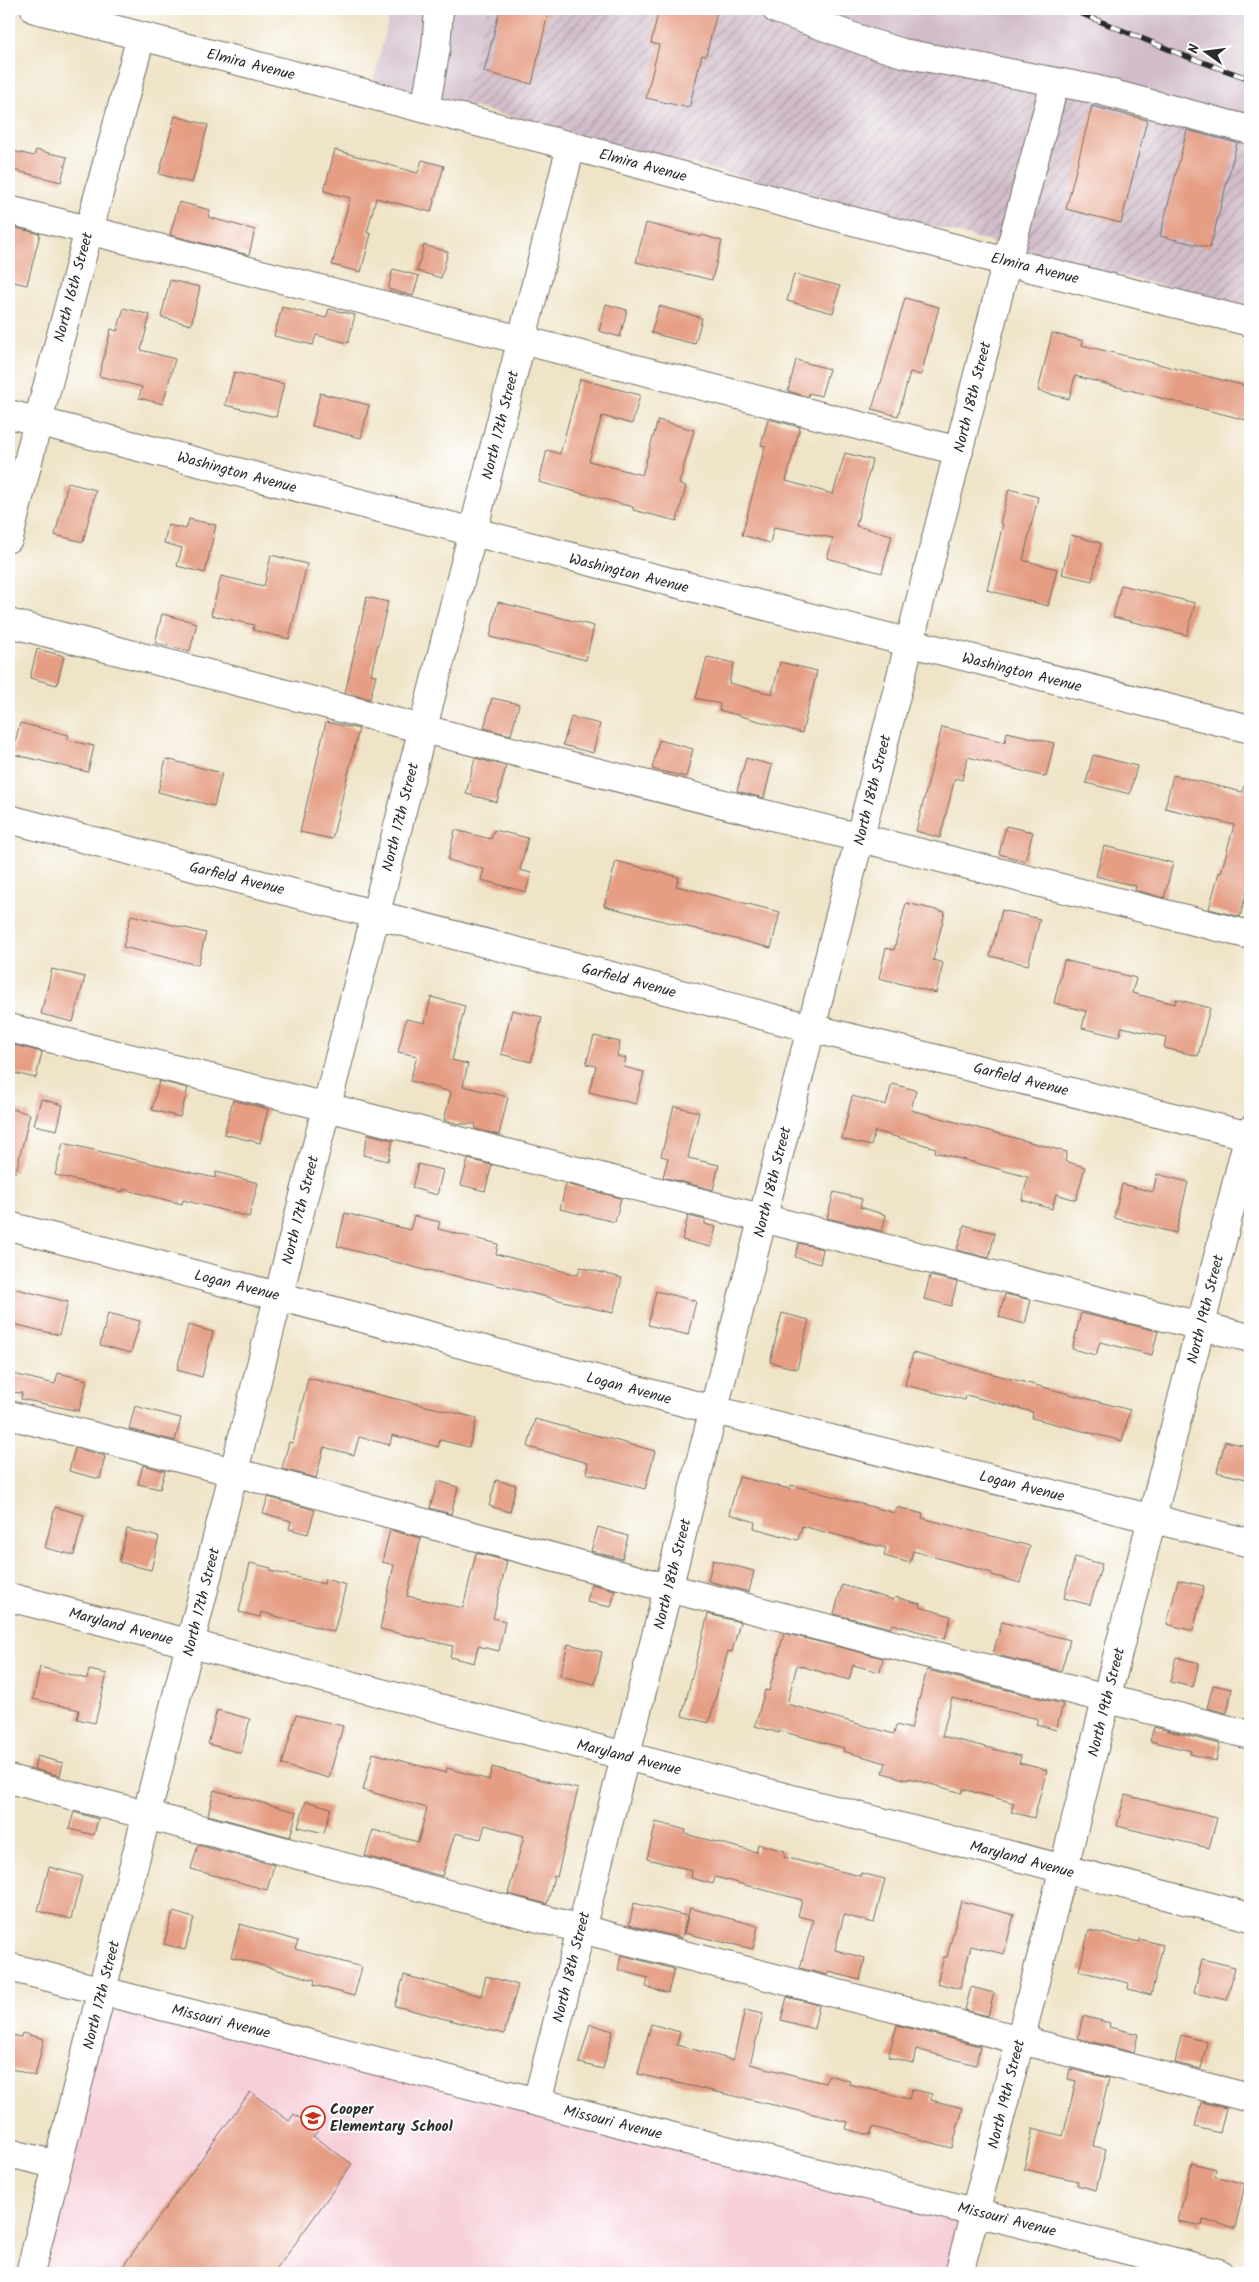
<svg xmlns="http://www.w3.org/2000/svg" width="1259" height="2282" viewBox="0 0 1259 2282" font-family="Kalam,sans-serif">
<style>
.built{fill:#f6cfd8}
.industrial{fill:url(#industrial-furrows)}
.railway{fill:#d1bdca}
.building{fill:#e59e84}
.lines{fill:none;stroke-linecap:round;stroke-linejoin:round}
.minor-casing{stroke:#706c62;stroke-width:30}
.minor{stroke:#fff;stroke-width:28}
.rail-casing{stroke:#2b2b2b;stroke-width:5.5}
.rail{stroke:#fff;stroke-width:4;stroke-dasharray:11;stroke-linecap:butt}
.labels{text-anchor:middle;stroke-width:4;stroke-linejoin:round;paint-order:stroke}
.street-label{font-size:15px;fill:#2b2b2b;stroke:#fff}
.poi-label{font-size:15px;font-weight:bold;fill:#2b2b2b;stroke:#fff;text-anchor:start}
</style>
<defs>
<pattern id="industrial-furrows" width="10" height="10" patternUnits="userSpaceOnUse" patternTransform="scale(1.25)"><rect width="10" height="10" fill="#d1bdca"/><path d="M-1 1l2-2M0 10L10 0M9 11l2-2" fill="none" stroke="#aa9aa4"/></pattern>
</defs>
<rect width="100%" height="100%" fill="#fff"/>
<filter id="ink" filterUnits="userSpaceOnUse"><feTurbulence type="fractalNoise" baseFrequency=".02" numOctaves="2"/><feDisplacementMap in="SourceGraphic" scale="10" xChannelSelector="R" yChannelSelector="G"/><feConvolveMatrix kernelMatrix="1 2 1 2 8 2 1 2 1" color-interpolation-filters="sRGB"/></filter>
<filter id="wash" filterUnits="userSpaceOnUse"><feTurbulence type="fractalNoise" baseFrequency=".0096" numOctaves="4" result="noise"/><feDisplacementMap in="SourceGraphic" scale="20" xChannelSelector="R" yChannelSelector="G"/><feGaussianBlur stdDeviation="1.12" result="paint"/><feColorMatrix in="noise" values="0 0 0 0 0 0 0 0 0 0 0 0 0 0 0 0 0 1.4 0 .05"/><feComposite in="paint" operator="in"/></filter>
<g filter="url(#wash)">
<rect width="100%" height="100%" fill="#efe4c8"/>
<!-- built -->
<path class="built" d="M 102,1991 L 976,2211 L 959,2273 L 30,2273 Z"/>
<!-- industrial -->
<path class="industrial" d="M 486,9 L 757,9 L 1250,135 L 1250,307 L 1114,274 L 462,104 Z"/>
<!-- railway -->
<path class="railway" d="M 391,9 L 486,9 L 462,104 L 373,82 Z
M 757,9 L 1250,9 L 1250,135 L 1033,79 Z"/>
<g id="blocks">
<!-- building -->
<path class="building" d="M 500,9 L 549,9 L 532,84 L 484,72 Z
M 659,9 L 703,9 L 717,12 L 706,56 L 702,55 L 689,108 L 646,98 L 659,45 L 651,43 Z
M 1092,106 L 1147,120 L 1121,223 L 1066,209 Z
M 175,116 L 208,125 L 192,183 L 159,174 Z
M 1187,130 L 1237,143 L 1210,248 L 1160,236 Z
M 9,150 L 34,156 L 36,150 L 67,157 L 61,182 L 9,169 Z
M 335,150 L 418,173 L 422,160 L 444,166 L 431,212 L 376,198 L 367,233 L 371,234 L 361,272 L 332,265 L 350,198 L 324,191 Z
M 179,202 L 210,210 L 208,217 L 255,230 L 249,255 L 170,235 Z
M 646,223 L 701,237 L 702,235 L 722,241 L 712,280 L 636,262 Z
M 9,226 L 40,234 L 27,285 L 9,281 Z
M 424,245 L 448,252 L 441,278 L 417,271 Z
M 393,269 L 419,276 L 413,296 L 388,289 Z
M 794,274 L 840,286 L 833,313 L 787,301 Z
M 170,280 L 200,287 L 191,325 L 161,317 Z
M 905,298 L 939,307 L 921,375 L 910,372 L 898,416 L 872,409 L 880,383 L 881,383 Z
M 606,304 L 627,310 L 620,337 L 599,331 Z
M 659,306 L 702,318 L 695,344 L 651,333 Z
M 282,307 L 326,318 L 329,309 L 355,315 L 348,343 L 316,335 L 313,345 L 274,336 Z
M 124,308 L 150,315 L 141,350 L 175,359 L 163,404 L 139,398 L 142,387 L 99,376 L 111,329 L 117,331 Z
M 1052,333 L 1083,341 L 1082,345 L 1250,387 L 1250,421 L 1075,376 L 1069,399 L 1038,391 Z
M 796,360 L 829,369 L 821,396 L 809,393 L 808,397 L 788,391 Z
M 234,372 L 284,384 L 276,417 L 225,405 Z
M 580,379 L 640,395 L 632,424 L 602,416 L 589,461 L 642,475 L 658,420 L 694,430 L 679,484 L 686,486 L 677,521 L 633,510 L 633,507 L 539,482 L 547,450 L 560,454 Z
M 320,393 L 369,405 L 361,438 L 312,426 Z
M 768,419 L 800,427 L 786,481 L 833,494 L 845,453 L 872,460 L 856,526 L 892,535 L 882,573 L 827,558 L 833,538 L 774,527 L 770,543 L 742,535 L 765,446 L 761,445 Z
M 68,483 L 96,490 L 83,542 L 55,535 Z
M 1009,489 L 1038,497 L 1023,560 L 1057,569 L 1048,606 L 987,590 L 1003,524 L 1000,523 Z
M 189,519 L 216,525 L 205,573 L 177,566 L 182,548 L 164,543 L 168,525 L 186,529 Z
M 1071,535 L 1101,543 L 1092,581 L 1062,574 Z
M 271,555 L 307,564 L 289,639 L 253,630 L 254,625 L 211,615 L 221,576 L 264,586 Z
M 1121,585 L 1195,603 L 1187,635 L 1113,617 Z
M 367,597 L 388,602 L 371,674 L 376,675 L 370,699 L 345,693 Z
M 498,602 L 594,626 L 586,660 L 490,637 Z
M 162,614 L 197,623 L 190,651 L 155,643 Z
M 37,649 L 64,656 L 57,685 L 30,678 Z
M 707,657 L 734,663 L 729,683 L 772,694 L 780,662 L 817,671 L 802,733 L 719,710 L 720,704 L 696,698 Z
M 492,698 L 519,704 L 511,735 L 484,728 Z
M 571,717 L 600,724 L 593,753 L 563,745 Z
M 326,722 L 359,729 L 332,839 L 300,832 Z
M 20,723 L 69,735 L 67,740 L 94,746 L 88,772 L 12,754 Z
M 942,727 L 1005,742 L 1007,732 L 1054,743 L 1046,777 L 968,757 L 962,780 L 955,778 L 940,838 L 916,831 Z
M 659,740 L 693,749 L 686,777 L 652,769 Z
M 1093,755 L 1137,766 L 1130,794 L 1086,783 Z
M 475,758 L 506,766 L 497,802 L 466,794 Z
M 746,758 L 772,765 L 764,798 L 737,791 Z
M 166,759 L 222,773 L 214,806 L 158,792 Z
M 1173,775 L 1242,792 L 1244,786 L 1250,787 L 1250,879 L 1240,917 L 1209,909 L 1219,872 L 1221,873 L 1234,825 L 1165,808 Z
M 1006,826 L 1033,832 L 1025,861 L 999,854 Z
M 455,830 L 491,839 L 494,830 L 528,838 L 520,870 L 531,873 L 526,892 L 481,880 L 484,869 L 448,860 Z
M 1104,846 L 1173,863 L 1164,898 L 1135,890 L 1136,886 L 1096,876 Z
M 616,861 L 679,877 L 676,886 L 780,912 L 771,948 L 604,906 Z
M 906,903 L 945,912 L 933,960 L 943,963 L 936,993 L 879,978 L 886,948 L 894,950 Z
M 1002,910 L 1040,919 L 1028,965 L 990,956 Z
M 131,915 L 206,933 L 198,965 L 123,947 Z
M 1064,960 L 1136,978 L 1132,993 L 1175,1004 L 1176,999 L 1210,1008 L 1198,1056 L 1164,1048 L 1166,1037 L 1122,1027 L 1119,1037 L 1082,1028 L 1086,1011 L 1054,1003 Z
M 52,969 L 85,977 L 73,1022 L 41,1014 Z
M 431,997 L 465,1006 L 452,1060 L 468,1064 L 463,1086 L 508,1097 L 499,1135 L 475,1129 L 476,1124 L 460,1124 L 444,1120 L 451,1092 L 410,1081 L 417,1056 L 398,1052 L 406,1019 L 425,1023 Z
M 512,1010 L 542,1017 L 531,1062 L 501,1054 Z
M 594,1036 L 620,1042 L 617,1056 L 626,1058 L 624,1067 L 644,1072 L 636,1104 L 589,1092 L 596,1066 L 586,1064 Z
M 14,1045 L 42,1052 L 36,1078 L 9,1072 Z
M 159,1081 L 188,1088 L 180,1117 L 152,1110 Z
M 892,1084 L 916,1090 L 911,1110 L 1067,1152 L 1065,1161 L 1085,1167 L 1076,1200 L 1056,1194 L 1052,1209 L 1022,1200 L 1028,1177 L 935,1152 L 936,1148 L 875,1131 L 871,1146 L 842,1139 L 852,1096 L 886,1105 Z
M 41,1099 L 63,1105 L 57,1130 L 34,1125 Z
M 233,1100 L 268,1109 L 260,1143 L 224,1134 Z
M 674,1106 L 699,1112 L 688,1158 L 719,1165 L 713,1190 L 663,1177 L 668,1158 L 661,1156 Z
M 9,1108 L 30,1114 L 16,1172 L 9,1171 Z
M 368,1134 L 393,1140 L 388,1161 L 363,1155 Z
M 63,1143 L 215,1178 L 216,1172 L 258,1183 L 249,1217 L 183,1200 L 182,1204 L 123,1189 L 123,1192 L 55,1175 Z
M 468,1159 L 492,1165 L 485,1191 L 461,1185 Z
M 418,1164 L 443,1170 L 437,1195 L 412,1188 Z
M 1157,1174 L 1188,1182 L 1176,1233 L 1114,1218 L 1122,1184 L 1153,1192 Z
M 566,1184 L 621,1198 L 615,1222 L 560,1209 Z
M 834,1192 L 862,1199 L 860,1207 L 886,1215 L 882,1231 L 827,1218 Z
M 345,1213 L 410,1230 L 414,1216 L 440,1222 L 438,1229 L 498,1244 L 496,1254 L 578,1275 L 580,1267 L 622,1278 L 613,1313 L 489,1283 L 428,1270 L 428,1271 L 337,1246 Z
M 688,1216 L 705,1220 L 705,1224 L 716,1227 L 711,1247 L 682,1240 Z
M 964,1225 L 995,1233 L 989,1258 L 957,1250 Z
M 799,1243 L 823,1249 L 820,1264 L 795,1257 Z
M 930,1276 L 957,1282 L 951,1306 L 924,1299 Z
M 9,1287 L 68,1302 L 59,1335 L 9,1323 Z
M 656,1291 L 696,1301 L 688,1335 L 648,1325 Z
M 1005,1294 L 1031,1300 L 1025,1324 L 999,1317 Z
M 108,1313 L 140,1321 L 131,1353 L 100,1345 Z
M 782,1313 L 809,1320 L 797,1369 L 770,1362 Z
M 1081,1313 L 1158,1331 L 1152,1355 L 1100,1342 L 1096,1355 L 1072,1349 Z
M 188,1325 L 213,1332 L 202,1377 L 177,1370 Z
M 913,1353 L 1130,1410 L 1122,1441 L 1032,1418 L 1033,1412 L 966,1395 L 965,1400 L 905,1385 Z
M 9,1373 L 55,1384 L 58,1373 L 87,1380 L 79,1411 L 21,1399 L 22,1393 L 9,1392 Z
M 308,1378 L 477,1418 L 469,1447 L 440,1440 L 438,1447 L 392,1435 L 390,1445 L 359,1437 L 354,1455 L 324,1447 L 316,1478 L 282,1469 L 289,1442 L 293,1443 Z
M 135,1406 L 181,1418 L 175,1441 L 129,1429 Z
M 535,1419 L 655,1451 L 645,1489 L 586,1473 L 588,1463 L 528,1447 Z
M 1225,1441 L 1250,1447 L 1250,1480 L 1217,1472 Z
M 75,1448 L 105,1456 L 100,1479 L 69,1471 Z
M 143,1465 L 165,1471 L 160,1489 L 138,1484 Z
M 739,1477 L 790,1489 L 791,1485 L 895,1513 L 897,1507 L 923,1514 L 922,1518 L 1030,1546 L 1020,1583 L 992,1575 L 992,1573 L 913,1551 L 910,1563 L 884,1556 L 886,1548 L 802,1526 L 798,1540 L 754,1528 L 755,1522 L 729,1514 Z
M 496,1480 L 516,1485 L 510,1512 L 489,1506 Z
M 438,1481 L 458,1487 L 451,1514 L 430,1508 Z
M 268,1497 L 315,1510 L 308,1534 L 289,1529 L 291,1521 L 263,1513 Z
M 55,1507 L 84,1515 L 74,1555 L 45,1548 Z
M 598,1527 L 628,1536 L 622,1559 L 591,1551 Z
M 127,1529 L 159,1537 L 151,1570 L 119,1562 Z
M 390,1530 L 421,1538 L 407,1596 L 463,1608 L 476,1553 L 507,1561 L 493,1618 L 505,1621 L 499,1651 L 478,1646 L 474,1663 L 450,1657 L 453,1646 L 380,1629 L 394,1565 L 382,1562 Z
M 1075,1557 L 1102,1564 L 1090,1605 L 1064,1598 Z
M 713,1560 L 754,1571 L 749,1592 L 708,1581 Z
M 250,1563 L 271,1568 L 271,1571 L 324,1584 L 325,1579 L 346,1585 L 334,1632 L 261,1612 L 260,1617 L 239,1612 Z
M 1178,1580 L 1204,1586 L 1193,1631 L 1167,1624 Z
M 591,1584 L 615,1590 L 611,1607 L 587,1602 Z
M 842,1585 L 894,1600 L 895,1597 L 921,1604 L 920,1607 L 951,1616 L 945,1639 L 893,1624 L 891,1628 L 834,1614 Z
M 708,1614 L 740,1622 L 732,1652 L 728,1651 L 709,1723 L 682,1716 Z
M 1002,1622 L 1070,1640 L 1061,1671 L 993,1654 Z
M 784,1633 L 883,1658 L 880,1672 L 853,1665 L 849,1680 L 797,1665 L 787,1704 L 894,1734 L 896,1725 L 911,1729 L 927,1670 L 1063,1704 L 1056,1730 L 1036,1724 L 1038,1719 L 952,1698 L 942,1736 L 1021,1756 L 1019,1763 L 1047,1770 L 1034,1818 L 1011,1812 L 1014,1803 L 963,1789 L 962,1793 L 909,1778 L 908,1780 L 883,1773 L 886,1763 L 843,1751 L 844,1748 L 780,1731 L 779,1733 L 755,1726 L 765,1690 L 769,1691 Z
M 568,1644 L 602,1652 L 595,1684 L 560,1676 Z
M 1176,1657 L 1199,1663 L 1193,1687 L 1170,1682 Z
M 40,1667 L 87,1679 L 89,1670 L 107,1674 L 95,1723 L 77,1719 L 79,1710 L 33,1699 Z
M 1213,1685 L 1232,1689 L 1227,1713 L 1207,1708 Z
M 217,1710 L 250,1719 L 241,1753 L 208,1744 Z
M 296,1715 L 343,1726 L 329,1778 L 282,1765 Z
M 1154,1727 L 1220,1744 L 1216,1761 L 1190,1754 L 1191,1751 L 1150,1741 Z
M 373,1753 L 446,1773 L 447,1768 L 489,1780 L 492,1767 L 578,1789 L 557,1877 L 554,1876 L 547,1904 L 508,1894 L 524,1836 L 485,1825 L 481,1839 L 455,1833 L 442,1876 L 365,1856 L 373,1830 L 418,1842 L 427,1808 L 363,1790 Z
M 37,1756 L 63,1763 L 60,1776 L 34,1769 Z
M 214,1790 L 297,1812 L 290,1837 L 208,1815 Z
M 1125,1795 L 1217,1818 L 1209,1848 L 1117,1826 Z
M 306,1801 L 331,1808 L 324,1833 L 298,1827 Z
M 74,1812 L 98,1819 L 94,1835 L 69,1829 Z
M 656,1822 L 686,1830 L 685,1834 L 756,1852 L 758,1844 L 785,1851 L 784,1857 L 860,1876 L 861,1873 L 885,1879 L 874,1923 L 844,1915 L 835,1950 L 865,1958 L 860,1980 L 829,1972 L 827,1975 L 800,1968 L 813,1920 L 798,1916 L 802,1900 L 715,1877 L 713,1884 L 691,1878 L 692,1870 L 647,1859 Z
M 198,1845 L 274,1865 L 267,1890 L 191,1869 Z
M 49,1867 L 82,1876 L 71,1919 L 38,1911 Z
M 961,1901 L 1014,1915 L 1004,1954 L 971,1946 L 960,1989 L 937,1983 L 944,1957 L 947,1957 Z
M 634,1903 L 687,1916 L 682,1938 L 629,1925 Z
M 690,1908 L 758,1926 L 753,1949 L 684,1933 Z
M 173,1912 L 194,1918 L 185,1950 L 164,1944 Z
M 240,1924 L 298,1941 L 295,1949 L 362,1967 L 354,1996 L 314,1985 L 315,1980 L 231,1957 Z
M 1089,1930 L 1139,1942 L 1139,1939 L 1163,1945 L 1151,1995 L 1128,1989 L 1129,1983 L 1079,1971 Z
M 621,1955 L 674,1969 L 668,1993 L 646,1987 L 648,1978 L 618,1970 Z
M 1202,1959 L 1235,1967 L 1227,2000 L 1194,1993 Z
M 404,1975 L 481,1996 L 486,1976 L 518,1985 L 504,2034 L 395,2006 Z
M 971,1987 L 994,1993 L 988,2016 L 965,2010 Z
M 787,1997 L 819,2005 L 814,2029 L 781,2020 Z
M 745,2010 L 763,2014 L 750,2064 L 825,2083 L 828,2075 L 850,2081 L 849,2084 L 909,2099 L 912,2089 L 932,2094 L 931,2100 L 963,2108 L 952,2148 L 873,2127 L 870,2135 L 846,2129 L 848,2122 L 638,2074 L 651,2024 L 680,2032 L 677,2045 L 733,2060 Z
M 1083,2016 L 1110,2023 L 1109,2027 L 1138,2034 L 1134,2053 L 1078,2038 Z
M 590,2024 L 613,2031 L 603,2069 L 579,2063 Z
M 897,2025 L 980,2046 L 976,2065 L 916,2049 L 913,2063 L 888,2057 Z
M 22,2033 L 44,2039 L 35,2076 L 9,2068 L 9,2034 L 21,2037 Z
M 1181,2035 L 1207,2042 L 1201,2069 L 1175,2063 Z
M 1070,2069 L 1109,2078 L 1093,2146 L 1106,2149 L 1096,2190 L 1077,2185 L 1078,2181 L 1024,2169 L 1033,2128 L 1063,2136 L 1076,2081 L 1068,2079 Z
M 250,2092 L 289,2121 L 294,2114 L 318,2131 L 313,2136 L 352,2164 L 274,2273 L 118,2273 Z
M 1201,2102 L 1226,2108 L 1220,2133 L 1195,2127 Z
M 1192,2163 L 1216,2169 L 1214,2176 L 1245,2184 L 1235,2228 L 1203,2220 L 1202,2226 L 1178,2221 Z"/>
</g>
</g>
<g filter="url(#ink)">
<use href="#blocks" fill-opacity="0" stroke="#706c62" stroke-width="1"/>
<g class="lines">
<!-- minor casing -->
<g class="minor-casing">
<path id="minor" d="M 35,9 L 571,146 L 1007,262 L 1250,322
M 776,9 L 867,42 L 903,53 L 1094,89 L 1250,130
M 425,109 L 436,48 L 439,9
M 9,210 L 959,451
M 9,414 L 1250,729
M 9,538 L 38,421 L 141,36
M 9,623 L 423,729 L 1250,935
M 9,819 L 811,1028 L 1250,1136
M 9,1028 L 327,1107 L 737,1212 L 1250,1338
M 9,1226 L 714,1410 L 1250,1543
M 9,1415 L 234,1472 L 668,1588 L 1250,1735
M 9,1597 L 1250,1917
M 9,1779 L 581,1929 L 1250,2098
M 9,1967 L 670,2136 L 1219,2273
M 537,2102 L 1000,288 L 1055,82
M 9,2153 L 58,2165
M 30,2273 L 571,146
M 959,2273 L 1020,2041 L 1250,1130"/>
</g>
<!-- minor -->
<use href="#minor" class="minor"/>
<!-- rail casing -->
<g class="rail-casing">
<path id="rail" d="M 1070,9 L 1185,56 L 1250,79"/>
</g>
<!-- rail -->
<use href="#rail" class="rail"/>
</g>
</g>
<!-- icons -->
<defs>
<g id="school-ring" transform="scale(1.25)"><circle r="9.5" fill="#fff" stroke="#c8321e" stroke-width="1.5"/><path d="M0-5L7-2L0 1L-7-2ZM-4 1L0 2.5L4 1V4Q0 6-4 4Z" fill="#c8321e"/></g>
</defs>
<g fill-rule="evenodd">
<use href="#school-ring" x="313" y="2118"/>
</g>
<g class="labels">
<!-- street labels -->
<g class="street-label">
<text transform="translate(251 64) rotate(14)" y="5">Elmira Avenue</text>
<text transform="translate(643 165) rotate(15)" y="5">Elmira Avenue</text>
<text transform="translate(1035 268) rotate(14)" y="5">Elmira Avenue</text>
<text transform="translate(73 287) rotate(-75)" y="5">North 16th Street</text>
<text transform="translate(972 397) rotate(-76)" y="5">North 18th Street</text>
<text transform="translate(500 425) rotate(-76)" y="5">North 17th Street</text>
<text transform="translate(237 472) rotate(15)" y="5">Washington Avenue</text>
<text transform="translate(629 573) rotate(14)" y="5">Washington Avenue</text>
<text transform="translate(1022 672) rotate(14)" y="5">Washington Avenue</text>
<text transform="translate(872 790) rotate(-76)" y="5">North 18th Street</text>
<text transform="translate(400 817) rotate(-76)" y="5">North 17th Street</text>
<text transform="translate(237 878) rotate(14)" y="5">Garfield Avenue</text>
<text transform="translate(629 980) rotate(15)" y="5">Garfield Avenue</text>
<text transform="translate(1021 1079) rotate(14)" y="5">Garfield Avenue</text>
<text transform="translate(772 1182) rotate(-76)" y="5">North 18th Street</text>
<text transform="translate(300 1210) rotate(-76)" y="5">North 17th Street</text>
<text transform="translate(237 1285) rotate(14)" y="5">Logan Avenue</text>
<text transform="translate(1205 1309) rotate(-76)" y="5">North 19th Street</text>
<text transform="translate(629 1388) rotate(15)" y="5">Logan Avenue</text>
<text transform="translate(1022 1486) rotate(14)" y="5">Logan Avenue</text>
<text transform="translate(672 1574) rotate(-76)" y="5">North 18th Street</text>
<text transform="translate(201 1602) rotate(-76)" y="5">North 17th Street</text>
<text transform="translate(121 1626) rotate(15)" y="5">Maryland Avenue</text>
<text transform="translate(1106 1702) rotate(-76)" y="5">North 19th Street</text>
<text transform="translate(629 1757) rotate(14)" y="5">Maryland Avenue</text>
<text transform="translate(1022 1859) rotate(15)" y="5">Maryland Avenue</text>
<text transform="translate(571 1967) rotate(-76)" y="5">North 18th Street</text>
<text transform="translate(101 1995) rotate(-76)" y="5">North 17th Street</text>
<text transform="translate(221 2021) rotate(14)" y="5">Missouri Avenue</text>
<text transform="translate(1006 2094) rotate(-76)" y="5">North 19th Street</text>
<text transform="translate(613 2122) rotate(14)" y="5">Missouri Avenue</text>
<text transform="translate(1007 2219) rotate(14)" y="5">Missouri Avenue</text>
</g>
<!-- poi labels -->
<g class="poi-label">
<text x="330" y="2114">Cooper<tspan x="330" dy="17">Elementary School</tspan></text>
</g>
</g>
<!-- margin -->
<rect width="1259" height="2282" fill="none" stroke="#fff" stroke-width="30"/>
<!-- north arrow -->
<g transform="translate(1206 52) rotate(284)" stroke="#ffffff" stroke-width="4" paint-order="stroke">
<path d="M0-4L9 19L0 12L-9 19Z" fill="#2b2b2b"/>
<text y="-8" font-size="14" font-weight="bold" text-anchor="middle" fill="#2b2b2b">N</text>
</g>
</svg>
